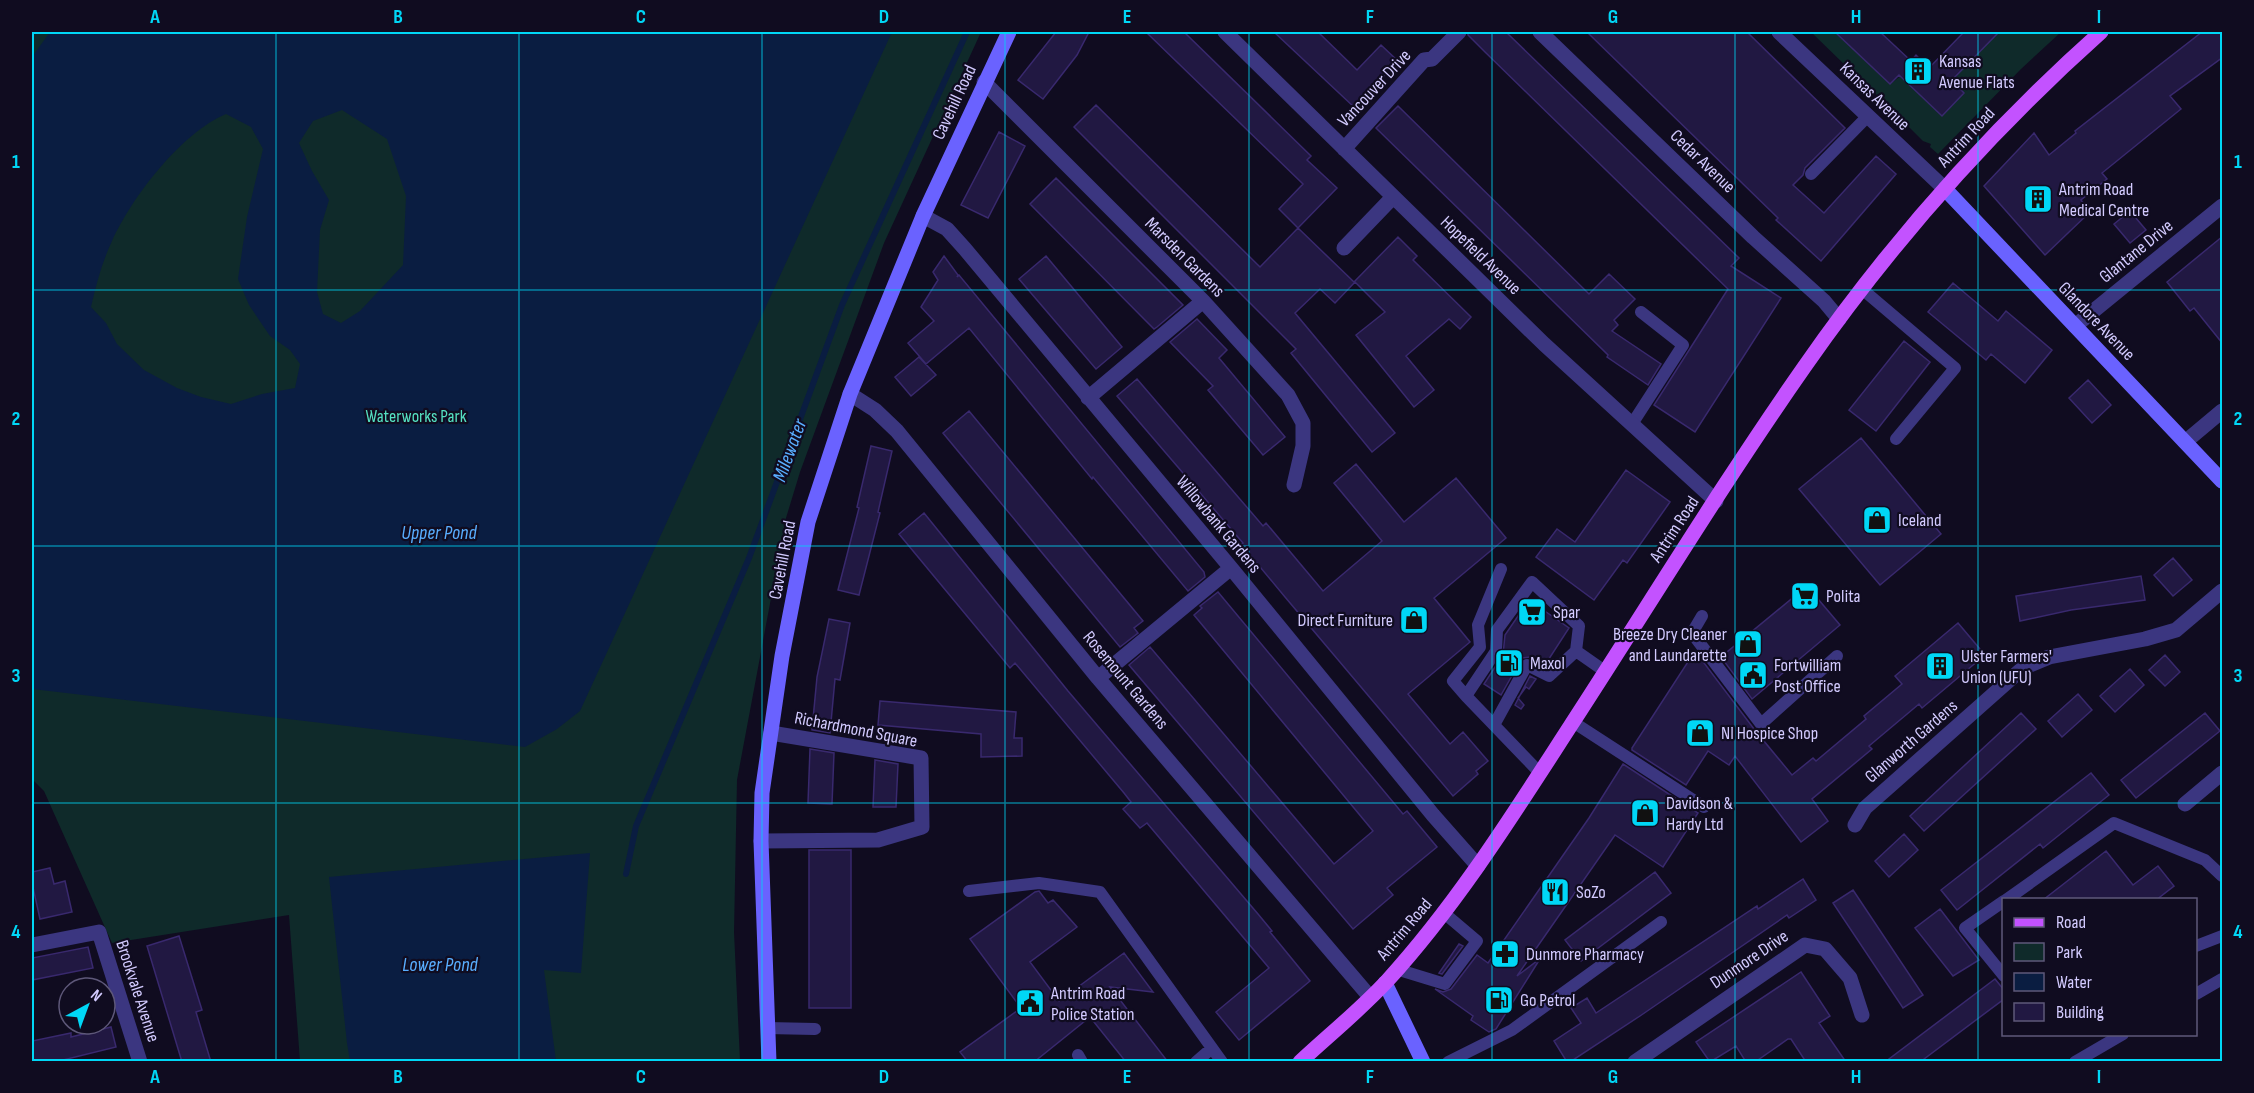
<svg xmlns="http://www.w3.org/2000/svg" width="2254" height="1093" viewBox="0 0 2254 1093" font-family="'Sofia Sans Condensed',sans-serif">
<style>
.green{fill:#0f2a2a}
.water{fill:#0a1d41;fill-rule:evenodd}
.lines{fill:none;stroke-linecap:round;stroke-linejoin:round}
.stream{stroke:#0a1d41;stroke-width:6}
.building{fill:#211842;stroke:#39296e;stroke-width:1.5}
.lane{stroke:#3b3680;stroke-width:12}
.street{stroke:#3b3680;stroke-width:15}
.secondary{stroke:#6a62ff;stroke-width:15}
.primary{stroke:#c352ff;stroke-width:15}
.grid{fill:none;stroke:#00d7f6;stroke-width:1.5;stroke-opacity:0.55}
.labels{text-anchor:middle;stroke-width:4.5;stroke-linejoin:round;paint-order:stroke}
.poi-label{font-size:18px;fill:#d3cbff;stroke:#100c20;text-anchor:start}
.street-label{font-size:18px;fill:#d3cbff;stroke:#100c20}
.park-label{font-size:18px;fill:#55e1c2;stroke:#100c20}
.water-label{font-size:20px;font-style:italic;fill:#59aeff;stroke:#100c20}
.neatline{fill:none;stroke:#00d7f6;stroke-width:2}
.grid-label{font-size:20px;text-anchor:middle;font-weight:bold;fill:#00d7f6}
</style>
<rect width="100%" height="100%" fill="#100c20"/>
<!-- green -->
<path class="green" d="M 32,32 L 981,32 L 884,243 L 800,472 L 786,518 L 737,780 L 734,932 L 740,1061 L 300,1061 L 289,915 L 112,943 L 44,791 L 32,779 Z
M 1811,32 L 1836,32 L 1890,84 L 1901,76 L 1942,115 L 1963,92 L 1953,79 L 1999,32 L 2061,32 L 2021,69 L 1938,154 L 1930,147 L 1931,144 L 1923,141 L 1852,70 L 1852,67 L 1847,67 Z"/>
<!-- water -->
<path class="water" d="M 50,32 L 892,32 L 580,711 L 557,729 L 525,747 L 32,689 L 32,57 ZM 342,110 L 387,139 L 406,196 L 403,265 L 360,311 L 341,323 L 323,314 L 317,292 L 320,230 L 329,200 L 312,171 L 299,143 L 313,121 ZM 226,114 L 251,127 L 263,149 L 247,217 L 238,279 L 249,305 L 270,336 L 290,350 L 300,364 L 295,388 L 262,394 L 231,404 L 201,397 L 177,388 L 144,370 L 117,344 L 106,323 L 91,307 C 96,285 102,262 112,241 C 132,197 181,133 226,114 Z
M 590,853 L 581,973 L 544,970 L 556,1061 L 350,1061 L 347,1043 L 329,877 Z"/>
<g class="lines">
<!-- stream -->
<path class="stream" d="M 626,874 L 636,826 L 749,558 L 842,305 L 967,32"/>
</g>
<!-- building -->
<path class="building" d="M 1056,32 L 1089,32 L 1077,55 L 1043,99 L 1018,80 Z
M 1146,32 L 1184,32 L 1311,156 L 1307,160 L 1337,188 L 1298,228 L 1279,209 L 1303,184 Z
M 1274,32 L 1318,32 L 1357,70 L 1381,45 L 1398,61 L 1355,108 Z
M 1468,32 L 1506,32 L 1739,258 L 1731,266 L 1781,298 L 1695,432 L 1654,405 L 1728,289 L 1485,52 L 1468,35 Z
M 1587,32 L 1747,32 L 1845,128 L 1805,168 L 1803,175 L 1793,185 L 1824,213 L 1876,156 L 1896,174 L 1821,261 L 1776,220 L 1778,218 Z
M 1835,32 L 1880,32 L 1911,61 L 1916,55 L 1929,68 L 1964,32 L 1999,32 L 1952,80 L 1964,93 L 1942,116 L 1899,75 L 1890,84 Z
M 2202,32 L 2223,32 L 2223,57 L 2170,96 L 2181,109 L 2102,173 L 2107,179 L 2081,200 L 2090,212 L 2045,255 L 1984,186 L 2034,133 L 2049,155 L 2076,133 L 2075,131 Z
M 1096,105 L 1260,267 L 1298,228 L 1354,282 L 1398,237 L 1417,256 L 1413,260 L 1471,317 L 1460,329 L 1449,319 L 1406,356 L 1434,390 L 1414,407 L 1356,335 L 1385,312 L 1355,282 L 1335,303 L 1320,289 L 1295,313 L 1395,433 L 1372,452 L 1291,353 L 1296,349 L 1074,127 Z
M 1398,106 L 1589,294 L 1609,274 L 1635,299 L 1614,320 L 1618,325 L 1612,331 L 1661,364 L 1648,385 L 1607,357 L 1608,355 L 1376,128 Z
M 999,132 L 1025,146 L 988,218 L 961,205 Z
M 1056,178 L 1183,305 L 1157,327 L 1154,329 L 1144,319 L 1030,204 Z
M 2130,211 L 2146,230 L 2130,243 L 2114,224 Z
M 2223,236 L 2223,344 L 2194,308 L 2190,311 L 2167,282 Z
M 944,256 L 958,275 L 957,277 L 959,275 L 1204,572 L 1205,577 L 1188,591 L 1093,477 L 1092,479 L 969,328 L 926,364 L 908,343 L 934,321 L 921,307 L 938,280 L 933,272 Z
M 1046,256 L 1122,347 L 1096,369 L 1019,279 Z
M 1953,283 L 1998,321 L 2006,311 L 2052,350 L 2025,383 L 1991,354 L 1986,360 L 1928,312 Z
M 1197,319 L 1227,350 L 1219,358 L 1285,437 L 1263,455 L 1208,390 L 1213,386 L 1170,342 Z
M 1904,341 L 1930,362 L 1876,431 L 1849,410 Z
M 919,357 L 936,375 L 911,396 L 895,377 Z
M 1137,379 L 1263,526 L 1266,523 L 1323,591 L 1382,541 L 1334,483 L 1356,464 L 1404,522 L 1456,478 L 1506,538 L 1434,598 L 1470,642 L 1408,694 L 1450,744 L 1463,732 L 1488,761 L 1476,771 L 1478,774 L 1453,796 L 1285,597 L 1241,544 L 1243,543 L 1117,396 Z
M 2088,380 L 2111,405 L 2092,423 L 2069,398 Z
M 969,411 L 1143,621 L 1134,628 L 1138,633 L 1120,647 L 943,433 Z
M 1861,438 L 1941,534 L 1880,585 L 1799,489 Z
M 871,446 L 892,451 L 878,512 L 880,513 L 859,595 L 838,590 L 859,508 L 857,507 Z
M 1626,470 L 1670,502 L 1627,563 L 1623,560 L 1594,600 L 1536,557 L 1557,529 L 1575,542 Z
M 924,513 L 1068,691 L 1258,914 L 1272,931 L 1270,932 L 1310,981 L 1239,1040 L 1216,1012 L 1269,968 L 1147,823 L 1140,828 L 1123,809 L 1131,802 L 1124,793 L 1015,663 L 1010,668 L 899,534 Z
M 2173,558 L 2192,580 L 2173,596 L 2154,575 Z
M 2141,576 L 2145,600 L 2071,610 L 2020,621 L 2016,596 Z
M 1807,586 L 1840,625 L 1752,699 L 1721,657 Z
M 1218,592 L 1403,814 L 1407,811 L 1437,847 L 1387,888 L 1393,895 L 1353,929 L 1129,665 L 1150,647 L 1334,864 L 1373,831 L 1194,615 L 1202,608 L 1200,606 Z
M 1529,600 L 1569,628 L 1545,665 L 1530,657 L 1522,658 L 1501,695 L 1484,684 L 1503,655 L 1505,635 Z
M 829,619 L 850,623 L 840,680 L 835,679 L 830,733 L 812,730 L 817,677 Z
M 1958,623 L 1985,655 L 1922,708 L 1919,704 L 1869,746 L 1872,749 L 1812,799 L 1828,821 L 1801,842 L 1735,756 L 1729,765 L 1708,751 L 1686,785 L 1632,750 L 1632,748 L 1695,651 L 1754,729 L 1792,775 L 1813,758 L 1816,761 L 1866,719 L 1864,716 L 1902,684 L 1895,676 Z
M 2165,655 L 2180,672 L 2165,686 L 2149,670 Z
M 2130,669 L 2144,685 L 2115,712 L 2100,696 Z
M 1530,676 L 1536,679 L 1529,689 L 1526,687 L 1518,698 L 1524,705 L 1521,709 L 1515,705 Z
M 2078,694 L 2092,710 L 2062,737 L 2048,721 Z
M 880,701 L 1016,712 L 1014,738 L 1022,738 L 1022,756 L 981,757 L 981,734 L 878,725 Z
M 2021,713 L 2036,729 L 1924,831 L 1910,816 Z
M 2205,713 L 2220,731 L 2136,798 L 2121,780 Z
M 810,749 L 834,753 L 832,804 L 808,803 Z
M 875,760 L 898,764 L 896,807 L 873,807 Z
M 1623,764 L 1698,813 L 1663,867 L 1615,835 L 1517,976 L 1537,961 L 1538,962 L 1496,1029 L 1489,1032 L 1471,1020 L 1473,1016 L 1435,989 L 1443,992 L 1451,989 L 1477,955 L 1488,963 L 1589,818 Z
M 2091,773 L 2109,795 L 2043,848 L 2040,844 L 1957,910 L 1941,890 Z
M 1904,834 L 1918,850 L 1889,877 L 1875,861 Z
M 809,850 L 851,850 L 851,1008 L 809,1008 Z
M 2106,851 L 2133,885 L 2158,866 L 2174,886 L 2156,900 L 2043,900 Z
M 50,868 L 54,884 L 65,881 L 72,912 L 40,919 L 32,883 L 32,872 Z
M 1655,872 L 1671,893 L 1581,961 L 1565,940 Z
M 1803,879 L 1816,900 L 1789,918 L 1787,915 L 1640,1016 L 1570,1062 L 1567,1062 L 1554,1041 L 1581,1023 L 1571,1008 L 1587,998 L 1596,1013 L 1757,906 L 1758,909 Z
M 1853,890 L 1923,995 L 1903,1008 L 1833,903 Z
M 1039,891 L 1048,903 L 1053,900 L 1077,927 L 1030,962 L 1059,1001 L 1124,953 L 1153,992 L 1110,987 L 1168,1062 L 1126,1062 L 1090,1017 L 1034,1062 L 968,1062 L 960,1052 L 1021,1008 L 970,939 L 1035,892 Z
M 1940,909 L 1979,960 L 1953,976 L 1915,928 Z
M 179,936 L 202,1010 L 196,1012 L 211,1062 L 182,1062 L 147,946 Z
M 1459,944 L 1463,946 L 1442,974 L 1439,973 Z
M 88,947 L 93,968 L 32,980 L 32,958 Z
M 1801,972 L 1830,1016 L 1819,1023 L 1846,1062 L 1806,1062 L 1791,1039 L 1788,1039 L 1755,1062 L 1746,1062 L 1736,1046 L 1710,1062 L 1696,1042 Z
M 1995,979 L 2004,990 L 2004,999 L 1920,1062 L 1885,1062 Z
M 111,1027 L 116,1047 L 55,1062 L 32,1062 L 32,1041 L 71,1033 L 71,1037 Z"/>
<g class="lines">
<!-- lane -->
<path class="lane" d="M 1811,174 L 1868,116
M 1862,289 L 1955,368 L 1896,439
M 1632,424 L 1683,345 L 1641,312
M 1702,616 L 1692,633 L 1761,724 L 1837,656
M 1466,696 L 1453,681 L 1480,647 L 1478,625 L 1501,569
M 1573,722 L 1704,807
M 1494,725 L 1527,665 L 1549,676 L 1576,651
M 1540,773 L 1466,696 L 1496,651 L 1497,630 L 1532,582 L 1579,626 L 1576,651 L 1606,672
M 969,891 L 1039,883 L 1100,892 L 1222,1062
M 2006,900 L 2114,823 L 2205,860 L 2222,876
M 2004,901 L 1965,928 L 2004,976
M 2196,946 L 2222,936
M 1396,969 L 1445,984 L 1477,941 L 1444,913
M 2196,994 L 2222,979
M 767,1028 L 815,1029
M 1078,1055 L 1082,1062
M 1196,1062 L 1212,1048
M 1448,1062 L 1512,1030 L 1661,922
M 2075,1062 L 2123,1034"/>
<!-- street -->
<path class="street" d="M 1225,32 L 1544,344 L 1716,501
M 1540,32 L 1753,237 L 1824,301 L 1839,319
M 1779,32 L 1945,189
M 984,82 L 1203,301 L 1288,395 L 1303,423 L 1303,446 L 1294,485
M 1344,149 L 1424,60 L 1432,59 L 1459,32
M 923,216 L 947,229 L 965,249 L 1231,568 L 1433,815 L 1478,866
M 1344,248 L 1393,197
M 2075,326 L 2222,206
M 850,394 L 875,410 L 897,431 L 1098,678 L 1370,997
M 1088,398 L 1203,301
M 2185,442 L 2222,411
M 1098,678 L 1231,568
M 2185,804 L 2222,773
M 1855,825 L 1865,808 L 2023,668 L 2049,657 L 2145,639 L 2176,630 L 2222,591
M 761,841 L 878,840 L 922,827 L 921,758 L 771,733
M 32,945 L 99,932 L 140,1062
M 1635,1062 L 1805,945 L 1825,949 L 1850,978 L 1862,1015"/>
<!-- secondary -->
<path class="secondary" d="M 1945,189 L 2222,481
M 1385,983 L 1423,1062
M 769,1062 L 761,841 L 762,793 L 782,656 L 808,522 L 850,394 L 923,216 L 1009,32"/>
<!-- primary -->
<path class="primary" d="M 1300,1062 C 1329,1035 1360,1010 1387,981 C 1458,903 1514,813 1571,725 C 1649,605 1723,483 1805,366 C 1890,244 1990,131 2101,32"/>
</g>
<!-- grid -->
<path class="grid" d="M 276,32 L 276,1062M 519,32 L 519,1062M 762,32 L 762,1062M 1005,32 L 1005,1062M 1249,32 L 1249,1062M 1492,32 L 1492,1062M 1735,32 L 1735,1062M 1978,32 L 1978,1062M 32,290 L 2222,290M 32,546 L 2222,546M 32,803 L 2222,803"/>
<!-- icons -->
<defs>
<g id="building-square" transform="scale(1.5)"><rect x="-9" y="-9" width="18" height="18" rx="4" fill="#00d7f6" stroke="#100c20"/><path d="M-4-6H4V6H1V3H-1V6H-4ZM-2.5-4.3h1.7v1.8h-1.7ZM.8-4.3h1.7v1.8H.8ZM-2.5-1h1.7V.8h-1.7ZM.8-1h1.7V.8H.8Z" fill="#111"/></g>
<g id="shop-square" transform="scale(1.5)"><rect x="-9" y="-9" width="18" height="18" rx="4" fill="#00d7f6" stroke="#100c20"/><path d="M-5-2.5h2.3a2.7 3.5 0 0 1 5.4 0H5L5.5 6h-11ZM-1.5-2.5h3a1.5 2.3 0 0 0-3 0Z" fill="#111"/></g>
<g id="supermarket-square" transform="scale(1.5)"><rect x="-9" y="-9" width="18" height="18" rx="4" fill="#00d7f6" stroke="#100c20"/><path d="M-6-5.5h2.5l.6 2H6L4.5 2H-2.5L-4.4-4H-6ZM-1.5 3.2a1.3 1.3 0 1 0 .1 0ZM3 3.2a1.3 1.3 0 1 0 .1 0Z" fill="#111"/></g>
<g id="fuel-square" transform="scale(1.5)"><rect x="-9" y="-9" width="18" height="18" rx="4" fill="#00d7f6" stroke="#100c20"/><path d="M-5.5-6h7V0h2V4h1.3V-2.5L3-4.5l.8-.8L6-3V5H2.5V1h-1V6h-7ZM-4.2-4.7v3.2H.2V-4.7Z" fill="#111"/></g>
<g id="civic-square" transform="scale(1.5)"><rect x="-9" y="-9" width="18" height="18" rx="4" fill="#00d7f6" stroke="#100c20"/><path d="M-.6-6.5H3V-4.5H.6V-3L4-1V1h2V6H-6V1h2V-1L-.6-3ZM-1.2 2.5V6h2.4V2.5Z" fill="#111"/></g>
<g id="restaurant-square" transform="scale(1.5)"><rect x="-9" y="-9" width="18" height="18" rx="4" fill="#00d7f6" stroke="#100c20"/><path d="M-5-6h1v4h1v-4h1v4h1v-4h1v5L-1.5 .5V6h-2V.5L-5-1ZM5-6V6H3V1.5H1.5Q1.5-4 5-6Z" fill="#111"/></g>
<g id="pharmacy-square" transform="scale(1.5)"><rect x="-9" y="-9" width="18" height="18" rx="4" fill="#00d7f6" stroke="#100c20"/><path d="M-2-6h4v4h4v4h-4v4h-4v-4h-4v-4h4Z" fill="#111"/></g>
</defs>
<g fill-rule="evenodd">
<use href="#building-square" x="1918" y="71"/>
<use href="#building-square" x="2038" y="199"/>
<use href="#shop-square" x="1877" y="520"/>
<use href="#supermarket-square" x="1805" y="596"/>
<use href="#supermarket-square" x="1532" y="612"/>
<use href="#shop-square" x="1414" y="620"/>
<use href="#shop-square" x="1748" y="644"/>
<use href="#fuel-square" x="1509" y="663"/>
<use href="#building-square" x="1940" y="666"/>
<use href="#civic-square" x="1753" y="675"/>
<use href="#shop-square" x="1700" y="733"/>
<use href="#shop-square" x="1645" y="813"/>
<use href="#restaurant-square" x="1555" y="892"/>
<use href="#pharmacy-square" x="1505" y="954"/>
<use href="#fuel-square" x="1499" y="1000"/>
<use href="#civic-square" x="1030" y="1003"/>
</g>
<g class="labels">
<!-- poi labels -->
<g class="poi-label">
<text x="1939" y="67">Kansas<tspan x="1939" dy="21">Avenue Flats</tspan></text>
<text x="2059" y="195">Antrim Road<tspan x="2059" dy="21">Medical Centre</tspan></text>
<text x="1898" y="526">Iceland</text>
<text x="1826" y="602">Polita</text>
<text x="1553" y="618">Spar</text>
<text x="1393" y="626" text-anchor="end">Direct Furniture</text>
<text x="1727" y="640" text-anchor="end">Breeze Dry Cleaner<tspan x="1727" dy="21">and Laundarette</tspan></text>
<text x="1961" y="662">Ulster Farmers'<tspan x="1961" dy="21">Union (UFU)</tspan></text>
<text x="1530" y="669">Maxol</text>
<text x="1774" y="671">Fortwilliam<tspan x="1774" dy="21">Post Office</tspan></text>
<text x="1721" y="739">NI Hospice Shop</text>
<text x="1666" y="809">Davidson &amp;<tspan x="1666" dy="21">Hardy Ltd</tspan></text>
<text x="1576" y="898">SoZo</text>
<text x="1526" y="960">Dunmore Pharmacy</text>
<text x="1051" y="999">Antrim Road<tspan x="1051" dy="21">Police Station</tspan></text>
<text x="1520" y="1006">Go Petrol</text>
</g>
<!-- street labels -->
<g class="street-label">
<text transform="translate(1374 88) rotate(-47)" y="6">Vancouver Drive</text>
<text transform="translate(1875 96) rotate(44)" y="6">Kansas Avenue</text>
<text transform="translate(954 102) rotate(-65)" y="6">Cavehill Road</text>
<text transform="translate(1966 137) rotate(-47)" y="6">Antrim Road</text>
<text transform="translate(1703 161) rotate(44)" y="6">Cedar Avenue</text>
<text transform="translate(2136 251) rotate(-39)" y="6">Glantane Drive</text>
<text transform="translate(1481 255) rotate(44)" y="6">Hopefield Avenue</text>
<text transform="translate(1185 257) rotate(45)" y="6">Marsden Gardens</text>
<text transform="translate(2097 321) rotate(46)" y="6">Glandore Avenue</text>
<text transform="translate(1219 524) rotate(50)" y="6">Willowbank Gardens</text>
<text transform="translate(1674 529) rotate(-57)" y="6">Antrim Road</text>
<text transform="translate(782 560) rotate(-79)" y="6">Cavehill Road</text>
<text transform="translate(1126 680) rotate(50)" y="6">Rosemount Gardens</text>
<text transform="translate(856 729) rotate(11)" y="6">Richardmond Square</text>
<text transform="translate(1911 741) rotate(-41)" y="6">Glanworth Gardens</text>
<text transform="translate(1404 929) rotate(-50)" y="6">Antrim Road</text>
<text transform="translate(1749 959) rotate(-34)" y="6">Dunmore Drive</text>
<text transform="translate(138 991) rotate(72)" y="6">Brookvale Avenue</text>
</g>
<!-- park labels -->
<g class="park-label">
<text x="416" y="422">Waterworks Park</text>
</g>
<!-- water labels -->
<g class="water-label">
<text transform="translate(789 450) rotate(-70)" y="7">Milewater</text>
<text x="439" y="539">Upper Pond</text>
<text x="440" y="971">Lower Pond</text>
</g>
</g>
<!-- border -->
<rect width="2254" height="1093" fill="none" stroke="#100c20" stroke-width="66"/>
<!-- legend -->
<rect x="2002" y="898" width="195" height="138" fill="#100c20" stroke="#5e5879" stroke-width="1.5"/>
<rect x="2014" y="918" width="30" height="9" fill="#c352ff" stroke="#5e5879" stroke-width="1.5"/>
<text x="2056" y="928" font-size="18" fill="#d3cbff">Road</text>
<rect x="2014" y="943" width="30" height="18" fill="#0f2a2a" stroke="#5e5879" stroke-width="1.5"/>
<text x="2056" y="958" font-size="18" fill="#d3cbff">Park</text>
<rect x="2014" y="973" width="30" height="18" fill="#0a1d41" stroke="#5e5879" stroke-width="1.5"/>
<text x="2056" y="988" font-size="18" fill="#d3cbff">Water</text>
<rect x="2014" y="1003" width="30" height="18" fill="#211842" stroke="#5e5879" stroke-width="1.5"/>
<text x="2056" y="1018" font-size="18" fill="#d3cbff">Building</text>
<!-- north arrow -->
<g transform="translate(87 1006) rotate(41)"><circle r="28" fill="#100c20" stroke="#5e5879" stroke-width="1.5"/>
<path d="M0-4.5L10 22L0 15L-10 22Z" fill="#00d7f6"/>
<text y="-9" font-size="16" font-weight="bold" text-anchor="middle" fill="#d3cbff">N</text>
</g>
<rect x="33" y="33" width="2188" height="1027" class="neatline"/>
<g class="grid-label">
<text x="155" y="23">A</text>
<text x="398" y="23">B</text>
<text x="641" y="23">C</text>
<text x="884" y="23">D</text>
<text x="1127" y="23">E</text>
<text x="1370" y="23">F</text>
<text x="1613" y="23">G</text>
<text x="1856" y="23">H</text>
<text x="2099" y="23">I</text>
<text x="16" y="168">1</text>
<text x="2238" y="168">1</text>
<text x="16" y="425">2</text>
<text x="2238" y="425">2</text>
<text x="16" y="682">3</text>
<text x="2238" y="682">3</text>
<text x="16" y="938">4</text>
<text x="2238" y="938">4</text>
<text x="155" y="1083">A</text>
<text x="398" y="1083">B</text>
<text x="641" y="1083">C</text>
<text x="884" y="1083">D</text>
<text x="1127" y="1083">E</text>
<text x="1370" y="1083">F</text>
<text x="1613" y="1083">G</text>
<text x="1856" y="1083">H</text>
<text x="2099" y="1083">I</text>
</g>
</svg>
